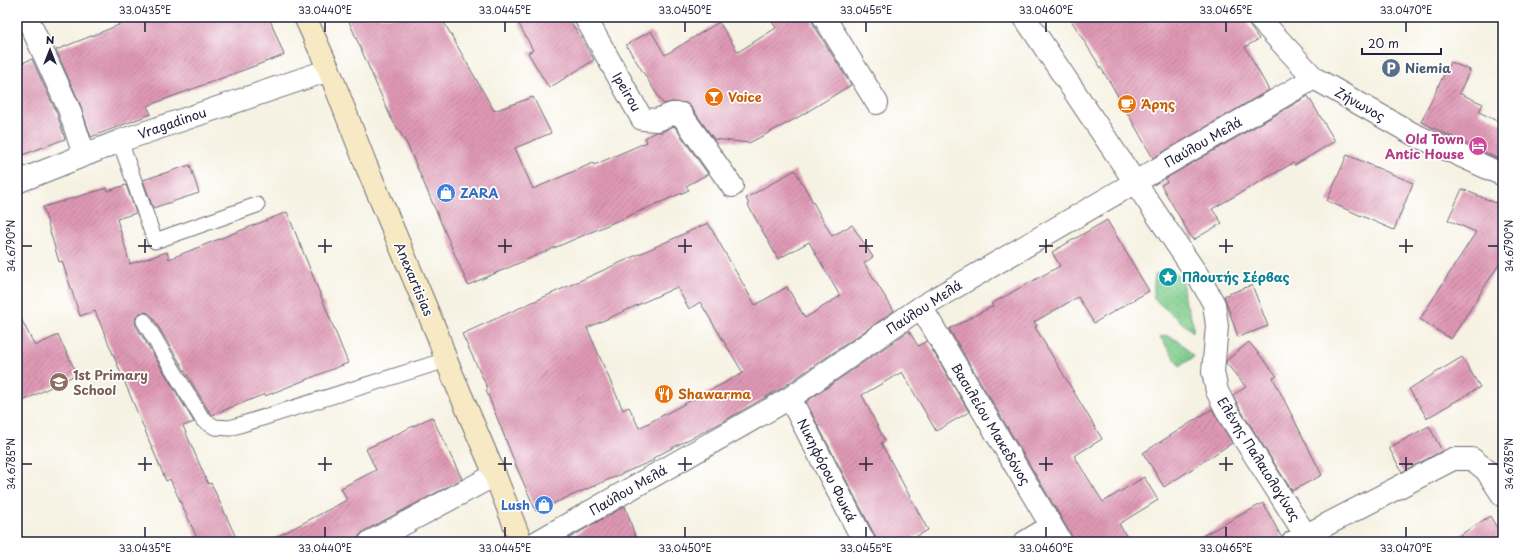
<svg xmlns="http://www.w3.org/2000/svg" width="1520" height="559" viewBox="0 0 1520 559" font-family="'Playpen Sans',sans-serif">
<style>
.grass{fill:url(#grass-dots);stroke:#507763}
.building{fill:url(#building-hatch);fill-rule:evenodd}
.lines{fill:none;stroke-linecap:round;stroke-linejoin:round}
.lane-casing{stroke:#6c6b76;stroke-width:17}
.street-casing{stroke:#6c6b76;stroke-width:24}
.secondary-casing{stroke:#6c6b76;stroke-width:24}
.lane{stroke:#fff;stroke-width:15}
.street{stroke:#fff;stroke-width:22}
.secondary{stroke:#f7e9c3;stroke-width:22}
.ticks{fill:none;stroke:#22223b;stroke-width:1.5}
.labels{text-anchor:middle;stroke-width:3.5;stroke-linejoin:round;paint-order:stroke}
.service-label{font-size:13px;font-weight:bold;fill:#4e5e75;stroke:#fff;text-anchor:start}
.street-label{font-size:13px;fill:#22223b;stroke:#fff}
.food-label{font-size:13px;font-weight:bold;fill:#c56008;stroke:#fff;text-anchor:start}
.hotel-label{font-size:13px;font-weight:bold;fill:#b23c85;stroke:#fff;text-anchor:end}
.shop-label{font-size:13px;font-weight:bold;fill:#366cbe;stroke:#fff;text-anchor:start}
.culture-label{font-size:13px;font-weight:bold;fill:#0d838f;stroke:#fff;text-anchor:start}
.education-label{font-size:13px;font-weight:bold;fill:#785e54;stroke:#fff;text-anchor:start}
.neatline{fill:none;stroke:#22223b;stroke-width:1.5}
.ticks-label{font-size:10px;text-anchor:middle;fill:#22223b}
</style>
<defs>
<pattern id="grass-dots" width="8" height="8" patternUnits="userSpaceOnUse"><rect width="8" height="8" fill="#7dcc8b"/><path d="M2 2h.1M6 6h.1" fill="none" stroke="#6caf79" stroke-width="1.8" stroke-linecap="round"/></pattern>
<pattern id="building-hatch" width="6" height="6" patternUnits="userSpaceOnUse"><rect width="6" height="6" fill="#df98b4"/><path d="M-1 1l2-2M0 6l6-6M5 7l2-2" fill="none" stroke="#b47c94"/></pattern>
</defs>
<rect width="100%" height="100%" fill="#fff"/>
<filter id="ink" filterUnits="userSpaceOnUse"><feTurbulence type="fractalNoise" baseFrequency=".025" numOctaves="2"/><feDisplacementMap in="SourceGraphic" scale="8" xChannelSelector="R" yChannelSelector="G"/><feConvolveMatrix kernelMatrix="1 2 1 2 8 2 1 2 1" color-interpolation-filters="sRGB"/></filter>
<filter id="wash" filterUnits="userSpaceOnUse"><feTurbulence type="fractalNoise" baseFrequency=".012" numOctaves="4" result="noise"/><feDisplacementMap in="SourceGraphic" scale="16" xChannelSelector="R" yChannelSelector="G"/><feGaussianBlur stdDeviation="0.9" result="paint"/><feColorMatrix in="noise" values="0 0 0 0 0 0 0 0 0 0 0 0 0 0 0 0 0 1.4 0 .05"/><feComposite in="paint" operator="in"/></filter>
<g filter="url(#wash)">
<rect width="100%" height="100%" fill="#f6f2e3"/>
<!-- grass -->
<path class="grass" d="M 1169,272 L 1177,274 L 1183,282 L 1184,299 L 1188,308 L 1193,324 L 1193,332 L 1154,299 L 1154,282 L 1155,274 Z
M 1165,335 L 1179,341 L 1194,357 L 1180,366 L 1160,337 Z"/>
<g id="blocks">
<!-- building -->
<path class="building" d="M 116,17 L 269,17 L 284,55 L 147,106 L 151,114 L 91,137 L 80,104 L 56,50 L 119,25 Z
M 347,17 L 441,17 L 494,111 L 533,97 L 551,133 L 515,148 L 533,189 L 593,163 L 594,165 L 647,142 L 645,138 L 655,132 L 662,132 L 674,126 L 708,174 L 686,186 L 689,190 L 468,285 L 407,144 L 391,118 Z
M 515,17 L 568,17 L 594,60 L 549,88 L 528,53 L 533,50 Z
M 769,17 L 812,17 L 813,24 L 851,85 L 797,118 L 749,143 L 714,139 L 691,107 L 686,103 L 672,102 L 663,104 L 626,45 L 651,31 L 665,55 L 719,22 L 738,52 L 776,28 Z
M 1069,17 L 1245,17 L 1249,25 L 1259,39 L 1245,47 L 1269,90 L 1153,158 L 1111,84 Z
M 32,59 L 57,114 L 65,139 L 17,157 L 17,65 Z
M 1450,62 L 1470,70 L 1459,93 L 1483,104 L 1479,112 L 1503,124 L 1503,161 L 1421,122 Z
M 1308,96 L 1335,141 L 1295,165 L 1293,163 L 1212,209 L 1222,223 L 1193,240 L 1161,185 L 1167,182 L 1165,179 Z
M 1347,155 L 1413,183 L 1394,230 L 1327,201 Z
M 190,165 L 199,193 L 153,208 L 143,180 Z
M 795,170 L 832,236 L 852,225 L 873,257 L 864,263 L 894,311 L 783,387 L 724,421 L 653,458 L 654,460 L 536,511 L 517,468 L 486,390 L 488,389 L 462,334 L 708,223 L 755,305 L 787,287 L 805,318 L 840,296 L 809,242 L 778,259 L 748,205 L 749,205 L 746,198 ZM 677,287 L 689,309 L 700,302 L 743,373 L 639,428 L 629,407 L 623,410 L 587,328 Z
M 126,185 L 136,213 L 117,219 L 130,264 L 167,252 L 169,259 L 287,212 L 348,363 L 265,396 L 265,394 L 212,415 L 210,413 L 152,316 L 149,313 L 144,312 L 140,313 L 136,316 L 135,321 L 136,326 L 194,422 L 183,426 L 208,484 L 211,483 L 238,542 L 199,542 L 170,479 L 166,481 L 95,311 L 80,316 L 62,261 L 59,262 L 43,207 L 107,188 L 108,191 Z
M 1462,189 L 1503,206 L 1503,258 L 1451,339 L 1420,319 L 1476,232 L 1448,220 Z
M 1107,220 L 1149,291 L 1094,323 L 1078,297 L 1034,322 L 1037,326 L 1035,327 L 1102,439 L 1074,456 L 1103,502 L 1144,477 L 1158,500 L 1119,524 L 1130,542 L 1073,542 L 1072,536 L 949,329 L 993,306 L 991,304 L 1016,290 L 1060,266 L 1052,252 Z
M 1252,285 L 1268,326 L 1238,337 L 1224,296 Z
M 17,311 L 35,346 L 58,335 L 77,374 L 17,404 Z
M 909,331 L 918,346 L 927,341 L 969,412 L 936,431 L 902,372 L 862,395 L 885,441 L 881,443 L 928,530 L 906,542 L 876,542 L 875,536 L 806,402 Z
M 1249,342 L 1277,376 L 1273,378 L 1322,475 L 1292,491 L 1240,409 L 1233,395 L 1246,387 L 1226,363 L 1227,360 Z
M 1462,357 L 1480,387 L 1427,418 L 1409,389 Z
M 1212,409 L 1232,443 L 1164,487 L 1143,453 Z
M 432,417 L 462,479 L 364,531 L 359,536 L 358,542 L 267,542 L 347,500 L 341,488 L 376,470 L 366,449 Z
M 1429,426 L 1442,451 L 1402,472 L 1389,448 Z
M 1263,503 L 1282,538 L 1281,542 L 1191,542 Z
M 625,506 L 637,542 L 563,542 L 578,533 Z
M 1490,516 L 1503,538 L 1503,542 L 1449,542 Z"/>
</g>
</g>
<g filter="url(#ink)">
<use href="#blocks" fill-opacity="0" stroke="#6c6b76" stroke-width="1"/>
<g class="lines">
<!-- lane casing -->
<g class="lane-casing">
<path id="lane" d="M 120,141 L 155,241 L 257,205
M 144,321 L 203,420 L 215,427 L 230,428 L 446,360"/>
</g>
<!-- street casing -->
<g class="street-casing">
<path id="street" d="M 27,17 L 69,109 L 84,155
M 585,17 L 642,119 L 657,120 L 672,114 L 681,114 L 732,186
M 824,17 L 877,103
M 1027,17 L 1025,18 L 1200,279 L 1214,304 L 1217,326 L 1213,372 L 1217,391 L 1229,415 L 1310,542
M 1258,17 L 1314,78 L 1413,134 L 1503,175
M 17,182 L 120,141 L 329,70
M 921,307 L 1061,542
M 790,398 L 864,542
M 370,542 L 495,475
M 537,542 L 790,398 L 921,307 L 1314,78
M 1025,542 L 1051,526
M 1293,542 L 1453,459 L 1472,459 L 1486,470 L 1503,496"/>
</g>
<!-- secondary casing -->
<g class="secondary-casing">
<path id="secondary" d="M 305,17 L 329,70 L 366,165 L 438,336 L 446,360 L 495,475 L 521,542"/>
</g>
<!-- lane -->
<use href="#lane" class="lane"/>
<!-- street -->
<use href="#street" class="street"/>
<!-- secondary -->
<use href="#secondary" class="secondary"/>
</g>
</g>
<!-- ticks -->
<path class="ticks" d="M 145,22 L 145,32M 325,22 L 325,32M 505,22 L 505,32M 685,22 L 685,32M 866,22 L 866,32M 1046,22 L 1046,32M 1226,22 L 1226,32M 1406,22 L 1406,32M 145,239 L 145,253M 325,239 L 325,253M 505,239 L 505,253M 685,239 L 685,253M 866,239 L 866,253M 1046,239 L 1046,253M 1226,239 L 1226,253M 1406,239 L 1406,253M 22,246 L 32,246M 138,246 L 152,246M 318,246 L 332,246M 498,246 L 512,246M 678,246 L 692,246M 859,246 L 873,246M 1039,246 L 1053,246M 1219,246 L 1233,246M 1399,246 L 1413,246M 1488,246 L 1498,246M 145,457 L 145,471M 325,457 L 325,471M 505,457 L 505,471M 685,457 L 685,471M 866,457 L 866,471M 1046,457 L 1046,471M 1226,457 L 1226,471M 1406,457 L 1406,471M 22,464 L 32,464M 138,464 L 152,464M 318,464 L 332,464M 498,464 L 512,464M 678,464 L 692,464M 859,464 L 873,464M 1039,464 L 1053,464M 1219,464 L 1233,464M 1399,464 L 1413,464M 1488,464 L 1498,464M 145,527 L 145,537M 325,527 L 325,537M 505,527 L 505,537M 685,527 L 685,537M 866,527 L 866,537M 1046,527 L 1046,537M 1226,527 L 1226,537M 1406,527 L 1406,537"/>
<!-- icons -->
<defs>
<g id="parking-disc" transform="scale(1)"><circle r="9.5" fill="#5c6f8a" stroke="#fff"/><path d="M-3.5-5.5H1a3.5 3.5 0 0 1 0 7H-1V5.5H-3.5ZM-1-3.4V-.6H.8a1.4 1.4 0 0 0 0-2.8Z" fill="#fff"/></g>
<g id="bar-disc" transform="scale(1)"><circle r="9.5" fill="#e8710a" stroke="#fff"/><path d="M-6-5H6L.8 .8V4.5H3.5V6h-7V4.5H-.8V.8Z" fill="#fff"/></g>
<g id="cafe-disc" transform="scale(1)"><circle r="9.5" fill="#e8710a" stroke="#fff"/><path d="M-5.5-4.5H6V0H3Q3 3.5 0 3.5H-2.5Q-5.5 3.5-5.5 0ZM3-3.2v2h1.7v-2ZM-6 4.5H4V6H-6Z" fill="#fff"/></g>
<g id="hotel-disc" transform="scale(1)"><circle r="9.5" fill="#d1479c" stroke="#fff"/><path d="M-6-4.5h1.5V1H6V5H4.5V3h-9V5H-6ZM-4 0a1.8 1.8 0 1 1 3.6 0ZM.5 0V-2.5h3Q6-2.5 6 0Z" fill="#fff"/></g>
<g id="shop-disc" transform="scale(1)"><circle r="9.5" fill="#3f7fe0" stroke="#fff"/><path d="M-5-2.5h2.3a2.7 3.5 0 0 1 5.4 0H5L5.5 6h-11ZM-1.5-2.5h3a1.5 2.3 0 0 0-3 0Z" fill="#fff"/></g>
<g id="sight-disc" transform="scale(1)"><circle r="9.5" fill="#0f9aa8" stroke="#fff"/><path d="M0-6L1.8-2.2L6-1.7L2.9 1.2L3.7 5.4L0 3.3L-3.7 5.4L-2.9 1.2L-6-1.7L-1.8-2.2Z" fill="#fff"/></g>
<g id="school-disc" transform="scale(1)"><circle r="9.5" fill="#8d6e63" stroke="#fff"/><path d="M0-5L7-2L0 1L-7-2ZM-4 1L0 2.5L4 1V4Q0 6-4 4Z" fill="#fff"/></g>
<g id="restaurant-disc" transform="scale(1)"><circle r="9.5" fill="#e8710a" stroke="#fff"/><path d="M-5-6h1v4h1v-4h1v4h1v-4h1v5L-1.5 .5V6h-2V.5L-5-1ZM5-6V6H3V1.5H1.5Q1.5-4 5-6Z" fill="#fff"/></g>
</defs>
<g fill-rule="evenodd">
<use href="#parking-disc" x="1391" y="68"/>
<use href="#bar-disc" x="714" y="97"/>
<use href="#cafe-disc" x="1127" y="104"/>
<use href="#hotel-disc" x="1478" y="146"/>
<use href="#shop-disc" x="446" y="193"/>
<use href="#sight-disc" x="1168" y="277"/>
<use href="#school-disc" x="59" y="382"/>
<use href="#restaurant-disc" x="664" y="394"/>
<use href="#shop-disc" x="544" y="505"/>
</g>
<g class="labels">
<!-- service labels -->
<g class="service-label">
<text x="1405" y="73">Niemia</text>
</g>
<!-- street labels -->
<g class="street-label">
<text transform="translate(627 92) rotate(60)" y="5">Ipeirou</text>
<text transform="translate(1360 104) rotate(29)" y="5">Ζήνωνος</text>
<text transform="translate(172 123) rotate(-19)" y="5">Vragadinou</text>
<text transform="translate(1203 142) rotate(-30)" y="5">Παύλου Μελά</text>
<text transform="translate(414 279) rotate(67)" y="5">Anexartisias</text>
<text transform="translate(924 307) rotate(-33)" y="5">Παύλου Μελά</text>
<text transform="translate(991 424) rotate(59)" y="5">Βασιλείου Μακεδόνος</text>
<text transform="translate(1259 459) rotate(58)" y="5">Ελένης Παλαιολογίνας</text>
<text transform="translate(827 470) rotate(63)" y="5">Νικηφόρου Φωκά</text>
<text transform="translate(628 490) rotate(-30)" y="5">Παύλου Μελά</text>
</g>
<!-- food labels -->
<g class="food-label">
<text x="728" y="102">Voice</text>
<text x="1141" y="109">Άρης</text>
<text x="678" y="399">Shawarma</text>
</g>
<!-- hotel labels -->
<g class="hotel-label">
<text x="1464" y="144">Old Town<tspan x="1464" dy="15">Antic House</tspan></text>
</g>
<!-- shop labels -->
<g class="shop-label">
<text x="460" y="198">ZARA</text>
<text x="530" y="510" text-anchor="end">Lush</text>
</g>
<!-- culture labels -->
<g class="culture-label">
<text x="1182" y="282">Πλουτής Σέρβας</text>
</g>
<!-- education labels -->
<g class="education-label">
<text x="73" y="380">1st Primary<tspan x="73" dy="15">School</tspan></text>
</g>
</g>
<!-- margin -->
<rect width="1520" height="559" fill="none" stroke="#fff" stroke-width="44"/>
<!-- north arrow -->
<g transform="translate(50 50)" stroke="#ffffff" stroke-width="3" paint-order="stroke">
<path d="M0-3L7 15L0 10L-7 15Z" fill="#22223b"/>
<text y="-6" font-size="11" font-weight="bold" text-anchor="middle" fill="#22223b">N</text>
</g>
<!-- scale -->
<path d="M1362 48v6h79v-6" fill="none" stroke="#22223b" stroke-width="2"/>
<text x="1368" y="48" font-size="12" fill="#22223b" stroke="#ffffff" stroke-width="3" paint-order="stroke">20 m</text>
<rect x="22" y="22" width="1476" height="515" class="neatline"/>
<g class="ticks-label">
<text x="145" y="14">33.0435°E</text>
<text x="325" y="14">33.0440°E</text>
<text x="505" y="14">33.0445°E</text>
<text x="685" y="14">33.0450°E</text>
<text x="866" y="14">33.0455°E</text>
<text x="1046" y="14">33.0460°E</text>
<text x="1226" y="14">33.0465°E</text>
<text x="1406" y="14">33.0470°E</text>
<text transform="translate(11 246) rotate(-90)" y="4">34.6790°N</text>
<text transform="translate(1509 246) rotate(-90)" y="4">34.6790°N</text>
<text transform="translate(11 464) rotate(-90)" y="4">34.6785°N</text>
<text transform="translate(1509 464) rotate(-90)" y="4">34.6785°N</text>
<text x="145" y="552">33.0435°E</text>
<text x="325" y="552">33.0440°E</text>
<text x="505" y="552">33.0445°E</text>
<text x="685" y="552">33.0450°E</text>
<text x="866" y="552">33.0455°E</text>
<text x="1046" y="552">33.0460°E</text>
<text x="1226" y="552">33.0465°E</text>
<text x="1406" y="552">33.0470°E</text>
</g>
</svg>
